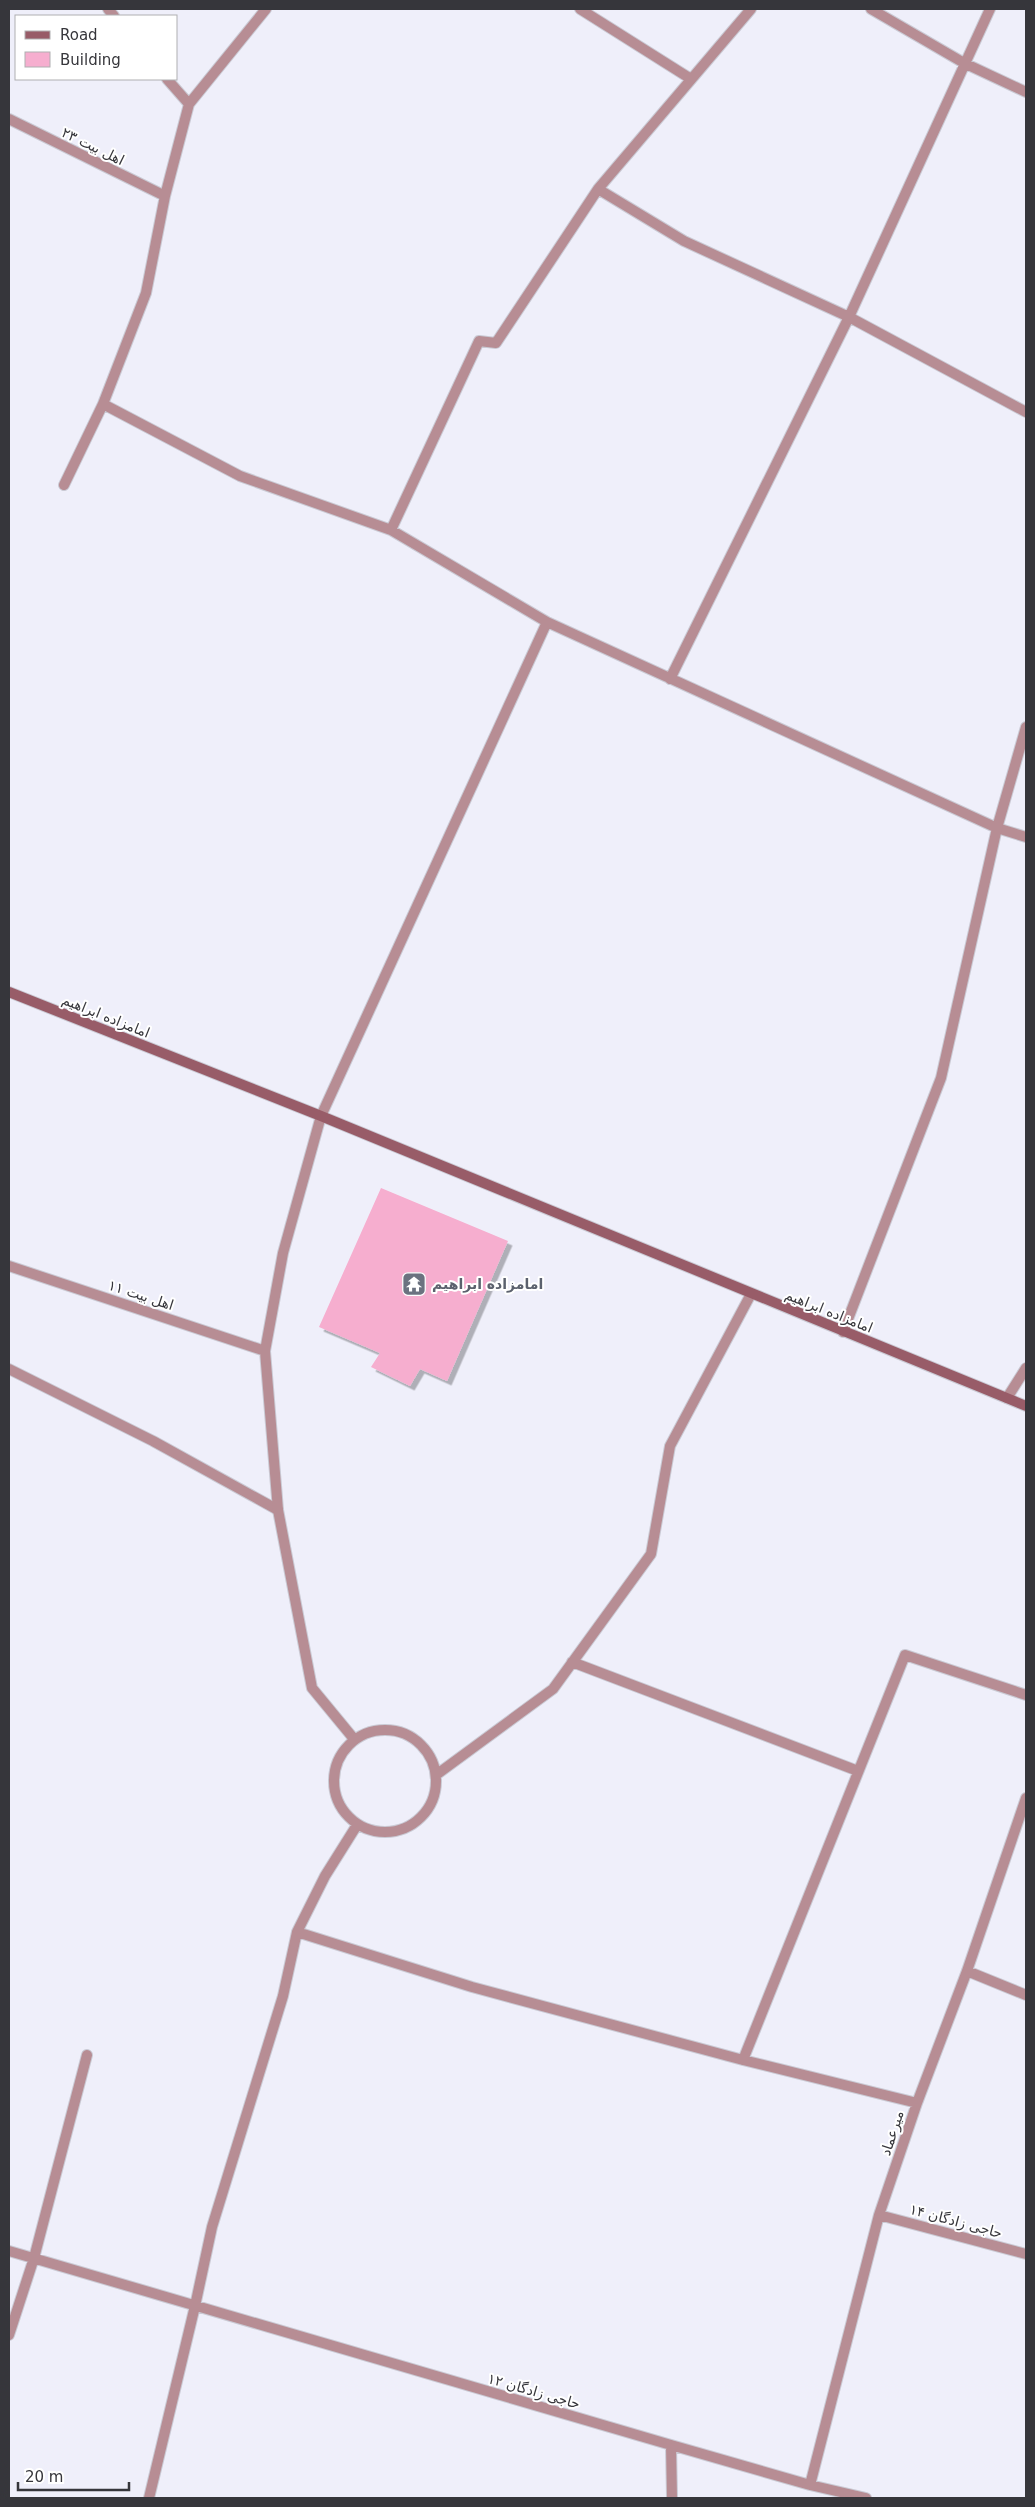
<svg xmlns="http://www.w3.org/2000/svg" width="1035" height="2507" viewBox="0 0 1035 2507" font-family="'DejaVu Sans',Vazirmatn,sans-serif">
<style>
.building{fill:#f6aecf;filter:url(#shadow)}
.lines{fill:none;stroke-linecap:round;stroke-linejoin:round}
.lane-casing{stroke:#cacad4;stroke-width:12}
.street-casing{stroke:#cacad4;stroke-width:12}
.secondary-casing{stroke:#cacad4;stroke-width:12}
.lane{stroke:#b78d94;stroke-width:10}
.street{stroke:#b78d94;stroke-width:10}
.secondary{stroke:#985c68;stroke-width:10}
.labels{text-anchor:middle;stroke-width:4;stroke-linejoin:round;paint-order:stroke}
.street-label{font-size:14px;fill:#36363b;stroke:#fff}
.worship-label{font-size:14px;font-weight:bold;fill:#5b616d;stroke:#fff;text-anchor:start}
</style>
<defs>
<filter id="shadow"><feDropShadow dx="4.5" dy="4.5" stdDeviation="0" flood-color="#0004"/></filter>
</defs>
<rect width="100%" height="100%" fill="#efeffa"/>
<!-- building -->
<path class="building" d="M 381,1188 L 508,1241 L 447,1381 L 420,1369 L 410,1386 L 371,1367 L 380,1353 L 319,1327 Z"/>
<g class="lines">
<!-- lane casing -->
<g class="lane-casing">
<path id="lane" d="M 997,828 L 1026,837
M 9,1369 L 153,1441 L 278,1510"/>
</g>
<!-- street casing -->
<g class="street-casing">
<path id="street" d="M 108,9 L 114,16
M 580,9 L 691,79
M 751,9 L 598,189 L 684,241 L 849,317 L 1026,412
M 871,9 L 964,63 L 1026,92
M 167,79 L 189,104
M 9,119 L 165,196
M 103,404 L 240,476 L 391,530 L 547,622 L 997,828
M 64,485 L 103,404 L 146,293 L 165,196 L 189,104 L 266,9
M 391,530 L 479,341 L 496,343 L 598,189
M 670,679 L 849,317 L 990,9
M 9,1266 L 265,1351
M 843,1332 L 941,1078 L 997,828 L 1026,727
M 1007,1398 L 1026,1368
M 572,1662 L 858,1771
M334 1781a51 51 0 1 1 102 0a51 51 0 1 1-102 0Z
M 354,1739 L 312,1688 L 278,1510 L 265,1351 L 283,1253 L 321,1116 L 547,622
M 436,1775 L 553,1689 L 651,1554 L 670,1446 L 751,1294
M 297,1932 L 472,1987 L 743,2060 L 917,2103
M 967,1971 L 1026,1995
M 743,2060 L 905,1655 L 1026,1695
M 879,2215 L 1026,2254
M 9,2251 L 671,2445 L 810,2485 L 866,2498
M 9,2335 L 34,2258 L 87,2055
M 671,2445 L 672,2498
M 810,2485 L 879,2215 L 917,2103 L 967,1971 L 1026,1798
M 149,2498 L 195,2306 L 212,2227 L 283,1996 L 297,1932 L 325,1876 L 357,1825"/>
</g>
<!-- secondary casing -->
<g class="secondary-casing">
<path id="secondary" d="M 9,992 L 321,1116 L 1026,1406"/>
</g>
<!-- lane -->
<use href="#lane" class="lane"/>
<!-- street -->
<use href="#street" class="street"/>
<!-- secondary -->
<use href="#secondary" class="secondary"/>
</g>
<!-- icons -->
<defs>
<g id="temple-square" transform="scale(1.25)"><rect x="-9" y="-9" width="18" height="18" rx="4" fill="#6b7280" stroke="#fff"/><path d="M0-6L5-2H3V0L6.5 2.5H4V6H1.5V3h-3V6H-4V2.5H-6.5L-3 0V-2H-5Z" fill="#fff"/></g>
</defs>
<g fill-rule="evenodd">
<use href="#temple-square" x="414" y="1284"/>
</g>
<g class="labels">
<!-- street labels -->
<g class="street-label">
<text transform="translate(93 146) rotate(26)" y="5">اهل بیت ۲۳</text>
<text transform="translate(106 1016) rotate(22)" y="5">امامزاده ابراهیم</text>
<text transform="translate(141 1295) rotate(18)" y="5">اهل بیت ۱۱</text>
<text transform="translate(829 1311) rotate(22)" y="5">امامزاده ابراهیم</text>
<text transform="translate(892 2133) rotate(-72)" y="5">میرعماد</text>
<text transform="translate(956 2221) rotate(15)" y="5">حاجی زادگان ۱۴</text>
<text transform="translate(534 2391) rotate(16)" y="5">حاجی زادگان ۱۲</text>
</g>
<!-- worship labels -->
<g class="worship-label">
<text x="432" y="1289">امامزاده ابراهیم</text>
</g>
</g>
<!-- border -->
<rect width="1035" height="2507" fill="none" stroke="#36363b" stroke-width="20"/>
<!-- legend -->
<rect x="15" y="15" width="162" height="65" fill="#ffffff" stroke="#afafb1"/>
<rect x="25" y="31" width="25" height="8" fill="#985c68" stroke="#afafb1"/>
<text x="60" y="40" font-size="15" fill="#36363b">Road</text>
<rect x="25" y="52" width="25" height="15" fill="#f6aecf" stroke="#afafb1"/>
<text x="60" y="65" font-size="15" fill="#36363b">Building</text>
<!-- scale -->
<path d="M18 2482v8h111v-8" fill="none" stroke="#36363b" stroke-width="2.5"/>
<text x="25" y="2482" font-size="15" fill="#36363b" stroke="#ffffff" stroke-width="4" paint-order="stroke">20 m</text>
</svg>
